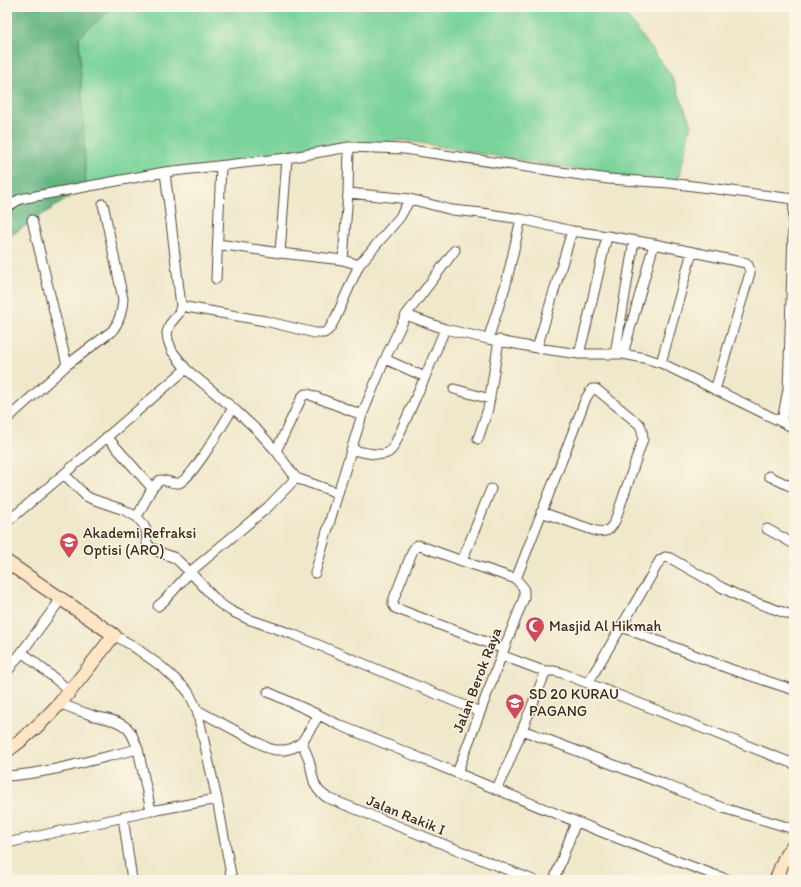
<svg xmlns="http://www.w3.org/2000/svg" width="801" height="887" viewBox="0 0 801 887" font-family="Itim,sans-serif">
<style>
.green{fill:#7ad39a;stroke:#5a7e5c}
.forest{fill:#63b582;stroke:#4f7050}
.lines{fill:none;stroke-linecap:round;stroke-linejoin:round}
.street-casing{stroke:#564638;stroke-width:11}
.secondary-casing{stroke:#564638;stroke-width:15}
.street{stroke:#fff;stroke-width:9}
.secondary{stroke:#fde5c5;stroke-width:13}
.labels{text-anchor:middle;stroke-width:3;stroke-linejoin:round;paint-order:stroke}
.poi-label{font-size:15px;fill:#3b2a1e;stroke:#fcf5e5;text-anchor:start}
.street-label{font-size:15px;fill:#3b2a1e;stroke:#fcf5e5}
</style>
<rect width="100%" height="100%" fill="#fcf5e5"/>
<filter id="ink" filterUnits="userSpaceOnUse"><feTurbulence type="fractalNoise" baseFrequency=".025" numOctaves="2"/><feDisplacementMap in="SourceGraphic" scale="8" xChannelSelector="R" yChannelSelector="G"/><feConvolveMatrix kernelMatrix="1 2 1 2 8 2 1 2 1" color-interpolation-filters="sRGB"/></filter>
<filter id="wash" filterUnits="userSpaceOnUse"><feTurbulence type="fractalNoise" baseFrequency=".012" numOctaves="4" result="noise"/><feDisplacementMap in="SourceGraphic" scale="16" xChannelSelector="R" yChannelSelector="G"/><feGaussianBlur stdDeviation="0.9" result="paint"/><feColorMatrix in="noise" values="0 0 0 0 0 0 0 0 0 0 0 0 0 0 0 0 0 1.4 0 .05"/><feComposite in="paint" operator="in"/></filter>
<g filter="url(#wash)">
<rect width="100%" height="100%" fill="#efe8cb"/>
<!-- green -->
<path class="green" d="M 113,7 L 620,7 L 671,75 L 691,124 L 677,187 L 403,140 L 86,186 L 79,36 Z"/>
<!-- forest -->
<path class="forest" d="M 7,7 L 113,7 L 79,37 L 86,186 L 7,238 Z"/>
</g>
<g filter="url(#ink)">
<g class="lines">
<!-- street casing -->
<g class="street-casing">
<path id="street" d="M 287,158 L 280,253 L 343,260 L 359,265
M 165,172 L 181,306
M 348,193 L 410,199 L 452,210 L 482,213 L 521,219 L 572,231 L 607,236 L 654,244 L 746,263 C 749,266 750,269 750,273 L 715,390
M 7,207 L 20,199 L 165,172 L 287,158 L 349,147 L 404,149 L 608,179 L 670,183 L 794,199
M 32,220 L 67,365
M 218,244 L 280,253
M 343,260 L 348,193 L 349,147
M 216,279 L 221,166
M 406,315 L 445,329 L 488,339 L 537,348 L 579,354 L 623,354 L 644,358 L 661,363 L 794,428
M 488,339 L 506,284 L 521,219
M 537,348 L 572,231
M 579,354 L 588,319 L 607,236
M 615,354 L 634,241
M 623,354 L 654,244
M 385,359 L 425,377
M 661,363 L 692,252
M 454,389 L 490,399
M 7,419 L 67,365 L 112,331 C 120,321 122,311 123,299 L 103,204
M 782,421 L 788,389 L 790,333 L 794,199
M 107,437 L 152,488 L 160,480 C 166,480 173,484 179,483 C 192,479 225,421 233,408
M 478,439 L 488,409 L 499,340
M 351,450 C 360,451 380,457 387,453 C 390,452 392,449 394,446 L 425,377 L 445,329
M 276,451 L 302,397 L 305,394 L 308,394 L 362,415
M 64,474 L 86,496 L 92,499 L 124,510 L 137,517 L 143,524 L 146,530 L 147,543 L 149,546 L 157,551 L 175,558 L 190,572 L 219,603 L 231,611 L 248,619 L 292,634 L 480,712
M 769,476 L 794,488
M 338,493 L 296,478 L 276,451 L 258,431 L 233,408 L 186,369 L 172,351 L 168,340 L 167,333 L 170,324 L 179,313 L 181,306 L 265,321 L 315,333 L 324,333 L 327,331 L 330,328 L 336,317 L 359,265 L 394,224 L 400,217 L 410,199
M 137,517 L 152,488
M 7,522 L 64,474 L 186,369
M 767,529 L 794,544
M 462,561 L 491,489
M 315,573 L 338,493 L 362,415 L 385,359 L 406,315 L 455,250
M 516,579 L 586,398 L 592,389 L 596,389 L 640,425 L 642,430 L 643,439 L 615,521 C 610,530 607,533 596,531 L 541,512
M 158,606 L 164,601 L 190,572 L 268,507 L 296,478
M 622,627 L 730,669 L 794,690
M 114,635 L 133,646 L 162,667 L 185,688 L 189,693 L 197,710 L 217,799 L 232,880
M 22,652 L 70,691
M 501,655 L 538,669 L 546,671 L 554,671 L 562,673 L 572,677 L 794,764
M 7,672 L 61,599
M 588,683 L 647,583 L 660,560 L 665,557 L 670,558 L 721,587 L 743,598 L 794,616
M 268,692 L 319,715
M 59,703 C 71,708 82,712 94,716 C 106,719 119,720 128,729 C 133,734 135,743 138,749
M 197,710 L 268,748 L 275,750 L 285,750 L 293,748 L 302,742 L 319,715 L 339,725 C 469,777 597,833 729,880
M 522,730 L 664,784 L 723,808 L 794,829
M 302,742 C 304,748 307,754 309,760 C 314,777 311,788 328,798 L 533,880
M 457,773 L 504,649 L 524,598 L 524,591 L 523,587 L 516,579 L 462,561 L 418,545 L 416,546 L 413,550 L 393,601 L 393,604 L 395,608 L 504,649
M 7,776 C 51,773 95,759 138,749 L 151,811
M 496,790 L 507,767 L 546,671
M 123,817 L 132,880
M 7,843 L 151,811 L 217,799
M 554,880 L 576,822"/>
</g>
<!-- secondary casing -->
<g class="secondary-casing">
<path id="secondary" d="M 7,562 L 114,635 C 96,658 79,681 60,703 C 44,721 26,737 7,751
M 776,880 C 781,868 784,854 794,845"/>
</g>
<!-- street -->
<use href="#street" class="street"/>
<!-- secondary -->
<use href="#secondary" class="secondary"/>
</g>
</g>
<!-- icons -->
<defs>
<g id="university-pin" transform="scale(1)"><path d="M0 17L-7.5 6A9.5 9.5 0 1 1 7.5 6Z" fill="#d1495b" stroke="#fcf5e5"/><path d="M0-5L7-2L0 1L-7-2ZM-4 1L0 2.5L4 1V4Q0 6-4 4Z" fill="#fff"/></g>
<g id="mosque-pin" transform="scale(1)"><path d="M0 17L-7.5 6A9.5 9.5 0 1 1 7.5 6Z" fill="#d1495b" stroke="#fcf5e5"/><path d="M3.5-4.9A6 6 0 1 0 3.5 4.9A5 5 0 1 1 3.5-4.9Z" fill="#fff"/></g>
<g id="school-pin" transform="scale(1)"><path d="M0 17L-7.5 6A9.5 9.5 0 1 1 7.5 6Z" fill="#d1495b" stroke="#fcf5e5"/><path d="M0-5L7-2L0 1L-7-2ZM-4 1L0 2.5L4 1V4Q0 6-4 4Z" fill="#fff"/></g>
</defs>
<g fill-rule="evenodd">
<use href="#university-pin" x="69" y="542"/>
<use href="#mosque-pin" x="535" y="626"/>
<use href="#school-pin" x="515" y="703"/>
</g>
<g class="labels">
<!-- poi labels -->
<g class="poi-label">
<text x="83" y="538">Akademi Refraksi<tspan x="83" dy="17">Optisi (ARO)</tspan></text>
<text x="549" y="631">Masjid Al Hikmah</text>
<text x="529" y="699">SD 20 KURAU<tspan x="529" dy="17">PAGANG</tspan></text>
</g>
<!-- street labels -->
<g class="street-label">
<text transform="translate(477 680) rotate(-69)" y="5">Jalan Berok Raya</text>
<text transform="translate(406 815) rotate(22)" y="5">Jalan Rakik I</text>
</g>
</g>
<!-- margin -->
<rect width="801" height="887" fill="none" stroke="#fcf5e5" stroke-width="24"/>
</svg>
